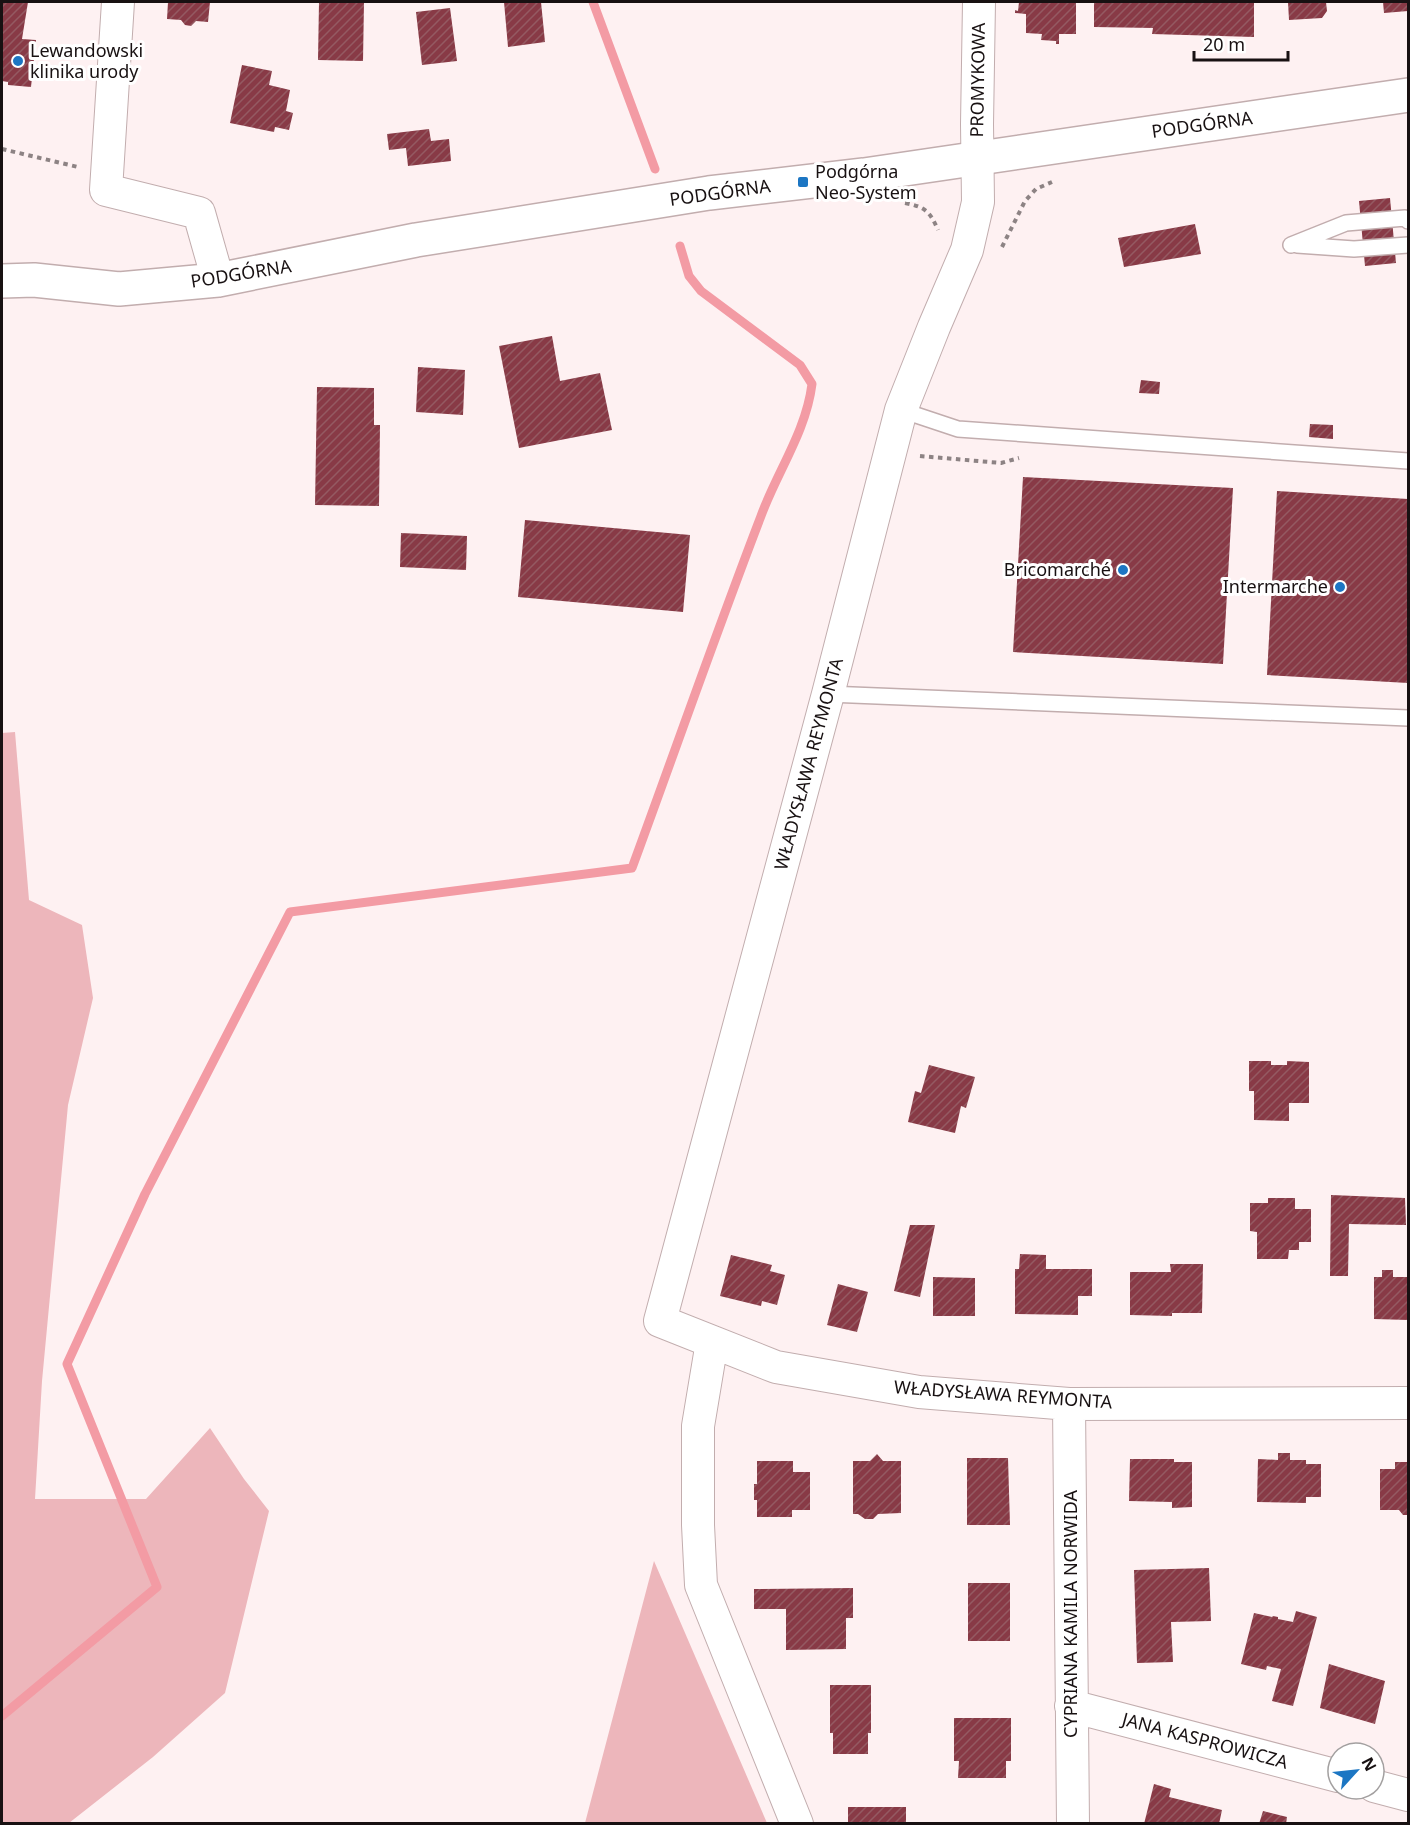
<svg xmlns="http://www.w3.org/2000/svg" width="1410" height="1825" viewBox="0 0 1410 1825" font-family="'Noto Sans',sans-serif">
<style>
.grass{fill:#edb6bb}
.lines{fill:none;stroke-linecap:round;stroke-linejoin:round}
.stream{stroke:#f39ba4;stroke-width:9}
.building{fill:url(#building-hatch)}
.service-casing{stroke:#c2adae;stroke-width:18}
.minor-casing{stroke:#c2adae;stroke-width:34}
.secondary-casing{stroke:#c2adae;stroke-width:36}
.path{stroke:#8d8384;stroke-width:4;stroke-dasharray:4.5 4.5;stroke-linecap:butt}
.service{stroke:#fff;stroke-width:15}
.minor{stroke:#fff;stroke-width:32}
.secondary{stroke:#fff;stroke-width:33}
.poi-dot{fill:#1c76c3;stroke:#fff;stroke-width:2}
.labels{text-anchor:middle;stroke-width:6;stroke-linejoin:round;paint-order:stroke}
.poi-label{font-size:18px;fill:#181112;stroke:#fff;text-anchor:start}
.street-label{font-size:18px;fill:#181112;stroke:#fff}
</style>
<defs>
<pattern id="building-hatch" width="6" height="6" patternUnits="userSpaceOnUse" patternTransform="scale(1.5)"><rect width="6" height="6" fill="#883a46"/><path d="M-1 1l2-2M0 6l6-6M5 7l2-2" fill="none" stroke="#945a62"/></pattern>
</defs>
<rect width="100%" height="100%" fill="#fef1f2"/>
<!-- grass -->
<path class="grass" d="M 15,732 L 29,900 L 82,925 L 93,998 L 68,1105 L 42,1381 L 35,1499 L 146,1499 L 210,1428 L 244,1479 L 269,1511 L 225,1693 L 153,1757 L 69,1823 L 2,1823 L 2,733 Z
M 654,1561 L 767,1823 L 585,1823 Z"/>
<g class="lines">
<!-- stream -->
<path class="stream" d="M 593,2 L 655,169
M 2,1716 L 157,1587 L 67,1364 L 145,1194 L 290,912 L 632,868 C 675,751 716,633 761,516 C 777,472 806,432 812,384 L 800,365 L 701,291 L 689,276 L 680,246"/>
</g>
<!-- building -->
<path class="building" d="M 2,2 L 28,2 L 22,39 L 36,40 L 31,87 L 8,85 L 8,82 L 2,81 Z
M 168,2 L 210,2 L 208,22 L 196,21 L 191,26 L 185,25 L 181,20 L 167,19 Z
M 319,2 L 364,2 L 363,61 L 318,60 Z
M 504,2 L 541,2 L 545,42 L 508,47 Z
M 1019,2 L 1076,2 L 1076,34 L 1059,34 L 1059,44 L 1056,44 L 1056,41 L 1041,40 L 1042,34 L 1026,33 L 1026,14 L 1015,13 L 1015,10 L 1018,11 Z
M 1094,2 L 1254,2 L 1254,37 L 1152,34 L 1153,28 L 1094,27 Z
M 1288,2 L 1326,2 L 1327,11 L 1322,18 L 1289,20 Z
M 1383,2 L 1408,2 L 1408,11 L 1384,13 Z
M 450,8 L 457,61 L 422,65 L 416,12 Z
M 242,65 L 272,71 L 269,85 L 290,90 L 286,111 L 293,113 L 289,130 L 275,127 L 274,132 L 230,123 Z
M 429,129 L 431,141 L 449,139 L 451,161 L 408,166 L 406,148 L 389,150 L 387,134 Z
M 1390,198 L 1396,263 L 1365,266 L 1359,201 Z
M 1195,224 L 1201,254 L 1124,267 L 1118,238 Z
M 552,336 L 560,381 L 600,373 L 612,430 L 519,448 L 499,346 Z
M 418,367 L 465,370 L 463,415 L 416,412 Z
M 1141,380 L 1160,382 L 1159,394 L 1139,393 Z
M 317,387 L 374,388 L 374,425 L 380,425 L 379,506 L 315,505 Z
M 1310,424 L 1333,425 L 1333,439 L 1309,437 Z
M 1023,477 L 1233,488 L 1223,664 L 1013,652 Z
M 1277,491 L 1408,499 L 1408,683 L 1267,675 Z
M 525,520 L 690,535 L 683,612 L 518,597 Z
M 401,533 L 467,536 L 466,570 L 400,567 Z
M 1249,1061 L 1271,1061 L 1271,1065 L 1287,1065 L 1287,1061 L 1309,1062 L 1309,1103 L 1289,1103 L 1289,1121 L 1254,1120 L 1254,1091 L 1249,1091 Z
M 929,1065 L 975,1077 L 966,1108 L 961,1106 L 955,1133 L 908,1122 L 915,1091 L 921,1093 Z
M 1331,1195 L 1405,1198 L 1406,1225 L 1349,1224 L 1348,1276 L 1330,1276 Z
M 1268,1198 L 1295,1198 L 1295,1209 L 1311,1209 L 1311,1242 L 1299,1242 L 1299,1250 L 1289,1250 L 1288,1259 L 1257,1259 L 1257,1232 L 1250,1231 L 1250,1203 L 1268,1203 Z
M 910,1225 L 935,1225 L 920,1297 L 894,1291 Z
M 1020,1254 L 1046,1255 L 1046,1269 L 1092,1269 L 1092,1296 L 1078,1296 L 1078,1315 L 1015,1314 L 1015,1269 L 1019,1269 Z
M 731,1255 L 772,1265 L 770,1271 L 785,1275 L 777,1305 L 762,1301 L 761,1306 L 720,1296 Z
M 1170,1264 L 1203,1264 L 1202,1313 L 1172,1313 L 1172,1316 L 1130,1315 L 1130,1272 L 1171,1272 Z
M 1382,1270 L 1393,1270 L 1393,1277 L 1408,1277 L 1408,1320 L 1374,1319 L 1374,1277 L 1382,1277 Z
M 933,1277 L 975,1278 L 975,1316 L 933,1316 Z
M 838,1284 L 868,1292 L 857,1332 L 827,1325 Z
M 1278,1453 L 1290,1453 L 1290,1460 L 1306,1460 L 1306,1464 L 1321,1464 L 1321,1497 L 1306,1497 L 1306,1503 L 1257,1502 L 1258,1459 L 1278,1460 Z
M 877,1454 L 883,1461 L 901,1461 L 901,1513 L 878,1514 L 873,1519 L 865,1519 L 858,1514 L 853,1514 L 853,1461 L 870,1461 Z
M 967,1458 L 1008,1458 L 1010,1525 L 967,1525 Z
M 1130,1459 L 1174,1459 L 1174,1462 L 1192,1462 L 1192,1507 L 1172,1508 L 1172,1502 L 1129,1501 Z
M 757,1461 L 793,1461 L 793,1472 L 810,1472 L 810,1510 L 792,1510 L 792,1517 L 757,1517 L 757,1500 L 754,1500 L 754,1484 L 757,1484 Z
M 1395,1462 L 1408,1462 L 1408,1515 L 1403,1515 L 1399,1510 L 1380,1510 L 1380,1469 L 1395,1469 Z
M 1209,1568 L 1211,1621 L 1171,1622 L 1173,1662 L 1137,1663 L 1134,1570 Z
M 968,1583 L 1010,1583 L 1010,1641 L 968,1641 Z
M 853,1588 L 853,1618 L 846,1618 L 846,1649 L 786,1650 L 786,1609 L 754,1609 L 754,1589 Z
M 1296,1611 L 1317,1617 L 1293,1706 L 1272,1701 L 1281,1669 L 1267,1666 L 1266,1670 L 1241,1664 L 1254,1613 L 1272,1617 L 1273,1616 L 1278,1617 L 1278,1619 L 1293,1622 Z
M 1329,1664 L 1385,1681 L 1375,1724 L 1320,1708 Z
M 830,1685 L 871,1685 L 871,1733 L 868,1733 L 868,1754 L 833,1754 L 833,1733 L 830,1733 Z
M 954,1718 L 1011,1718 L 1011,1761 L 1006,1761 L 1006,1778 L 958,1778 L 959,1761 L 954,1761 Z
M 1154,1784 L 1171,1789 L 1169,1797 L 1222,1810 L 1219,1824 L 1144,1824 Z
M 848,1807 L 906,1807 L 906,1824 L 848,1824 Z
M 1263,1811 L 1287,1817 L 1286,1824 L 1259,1824 Z"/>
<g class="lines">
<!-- service casing -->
<g class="service-casing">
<path id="service" d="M 1291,245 L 1346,223 L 1405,218 L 1408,221
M 1297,245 L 1354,249 L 1408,245
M 901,410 L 958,429 L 1408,461
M 828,694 L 1408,718"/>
</g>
<!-- minor casing -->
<g class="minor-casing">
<path id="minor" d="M 118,2 L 106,190 L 199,213 L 218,280
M 979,2 L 977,124 L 978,202 L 967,250 L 934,327 L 901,410 L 828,694 L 660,1321 L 776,1367 L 919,1392 L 1069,1404 L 1408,1403
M 712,1342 L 698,1426 L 698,1525 L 701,1585 L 797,1824
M 1069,1404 L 1073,1824
M 1071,1706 L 1338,1776
M 1374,1786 L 1408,1795"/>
</g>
<!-- secondary casing -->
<g class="secondary-casing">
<path id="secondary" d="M 2,281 L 34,280 L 119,289 L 218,280 L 416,240 L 709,193 L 864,175 L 1408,95"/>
</g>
<!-- path -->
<path class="path" d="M 2,149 L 78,167
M 905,203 C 926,207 930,212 938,230
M 1002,247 L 1025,201 L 1036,189 L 1052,182
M 920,456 L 1001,463 L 1019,458"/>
<!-- service -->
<use href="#service" class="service"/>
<!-- minor -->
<use href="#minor" class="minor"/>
<!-- secondary -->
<use href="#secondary" class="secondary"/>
</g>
<!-- markers -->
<g class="poi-dot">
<circle cx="18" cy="61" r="6"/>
<rect x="797" y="176" width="12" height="12" rx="3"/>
<circle cx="1123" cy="570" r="6"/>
<circle cx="1340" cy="587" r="6"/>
</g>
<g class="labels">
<!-- poi labels -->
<g class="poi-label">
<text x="30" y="57">Lewandowski<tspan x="30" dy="21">klinika urody</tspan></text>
<text x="815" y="178">Podgórna<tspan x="815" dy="21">Neo-System</tspan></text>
<text x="1111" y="576" text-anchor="end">Bricomarché</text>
<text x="1328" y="593" text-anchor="end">Intermarche</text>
</g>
<!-- street labels -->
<g class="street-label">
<text transform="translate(978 80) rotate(-89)" y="6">PROMYKOWA</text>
<text transform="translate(1202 125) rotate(-8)" y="6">PODGÓRNA</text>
<text transform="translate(720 193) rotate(-8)" y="6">PODGÓRNA</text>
<text transform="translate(241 274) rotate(-9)" y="6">PODGÓRNA</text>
<text transform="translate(809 764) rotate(-75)" y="6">WŁADYSŁAWA REYMONTA</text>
<text transform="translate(1003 1395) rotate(4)" y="6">WŁADYSŁAWA REYMONTA</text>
<text transform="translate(1071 1614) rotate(-90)" y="6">CYPRIANA KAMILA NORWIDA</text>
<text transform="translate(1205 1741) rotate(15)" y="6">JANA KASPROWICZA</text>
</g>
</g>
<!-- border -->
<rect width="1410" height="1825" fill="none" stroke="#181112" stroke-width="6"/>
<!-- north arrow -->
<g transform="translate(1356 1771) rotate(63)"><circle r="28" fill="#ffffff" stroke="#a3a0a0" stroke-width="1.5"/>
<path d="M0-4.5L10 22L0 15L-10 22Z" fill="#1c76c3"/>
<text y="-9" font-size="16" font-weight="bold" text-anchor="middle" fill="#181112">N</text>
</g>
<!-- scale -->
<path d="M1194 51v9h94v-9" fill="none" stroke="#181112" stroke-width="3"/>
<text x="1203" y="51" font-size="18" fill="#181112" stroke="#ffffff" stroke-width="4.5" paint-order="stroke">20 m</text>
</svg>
